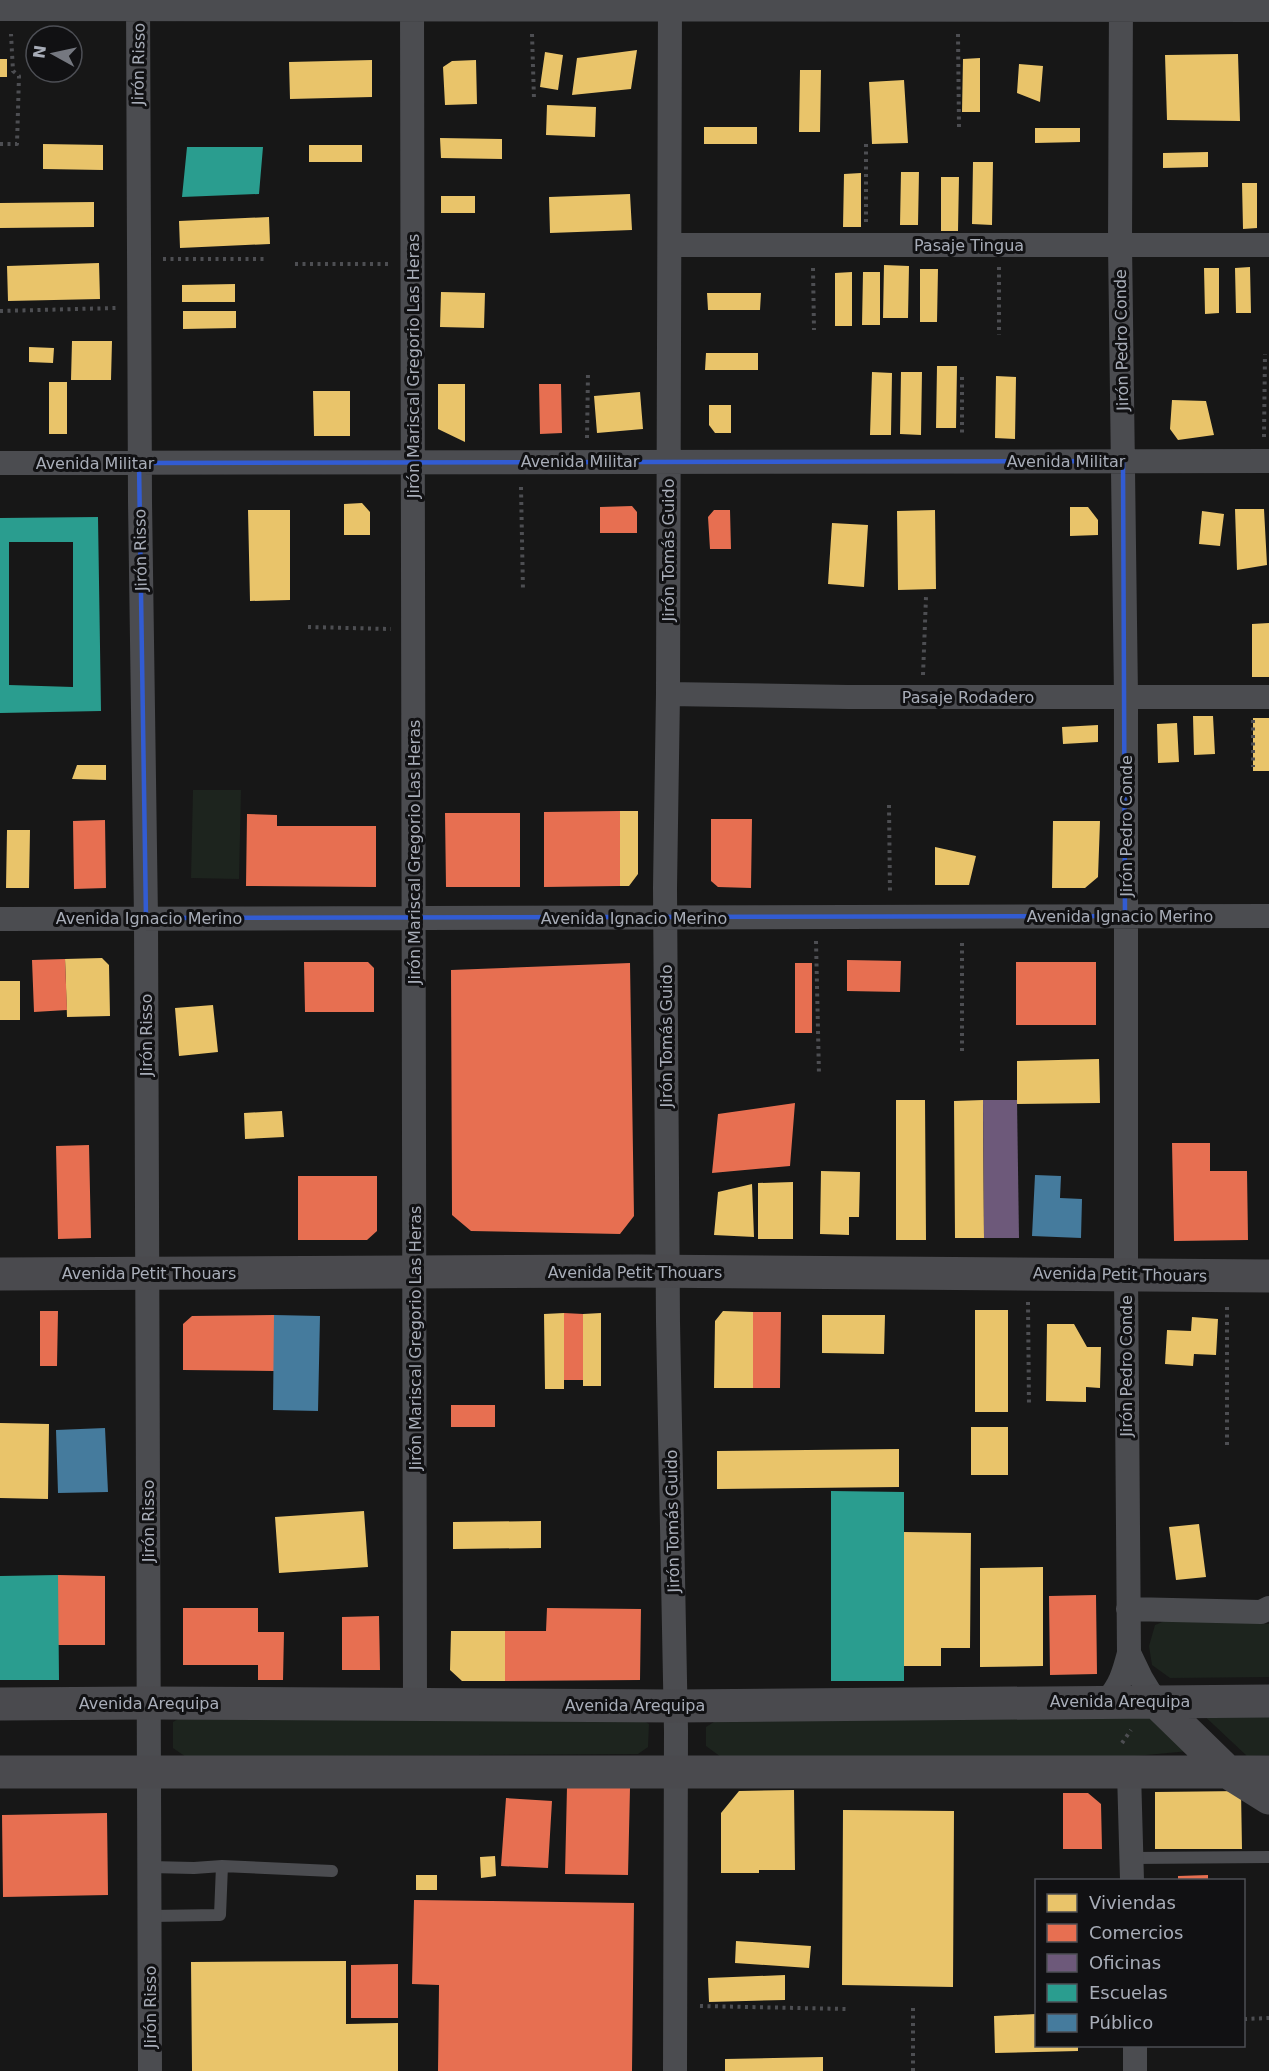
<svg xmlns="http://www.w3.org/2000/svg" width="1269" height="2071" viewBox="0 0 1269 2071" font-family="'DejaVu Sans',sans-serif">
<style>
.green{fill:#1d241e}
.homes{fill:#e9c46a}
.shops{fill:#e76f51}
.offices{fill:#6d597a}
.schools{fill:#2a9d8f;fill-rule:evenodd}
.public{fill:#457b9d}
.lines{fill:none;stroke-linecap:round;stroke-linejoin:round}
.path{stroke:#4d4e52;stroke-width:4;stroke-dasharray:3 4.5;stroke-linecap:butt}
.service{stroke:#4b4c50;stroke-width:12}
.minor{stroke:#4b4c50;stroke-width:24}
.secondary{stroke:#4a4a4e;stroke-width:33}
.marked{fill:none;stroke:#325cd3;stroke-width:4.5;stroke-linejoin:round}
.labels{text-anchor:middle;stroke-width:6;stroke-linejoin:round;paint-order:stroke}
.street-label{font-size:16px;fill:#a8adb8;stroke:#111113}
</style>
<rect width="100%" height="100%" fill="#171717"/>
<!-- green -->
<path class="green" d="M 193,790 L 241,790 L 239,879 L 191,878 Z
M 1172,1618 L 1269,1624 L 1269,1677 L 1170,1678 L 1152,1665 L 1149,1646 L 1155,1625 Z
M 1198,1710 L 1269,1710 L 1269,1755 L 1247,1756 Z
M 1154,1713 L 1189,1751 L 1125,1757 L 721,1757 L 706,1746 L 706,1727 L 722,1717 Z
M 187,1714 L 639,1718 L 649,1724 L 648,1747 L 638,1754 L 186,1757 L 173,1748 L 173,1722 Z"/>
<!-- homes -->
<path class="homes" d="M 637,50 L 631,89 L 572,95 L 577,58 Z
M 545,52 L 563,55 L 558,90 L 540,87 Z
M 1238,54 L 1240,121 L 1167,120 L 1165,55 Z
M 980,58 L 980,112 L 962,112 L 963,59 Z
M 0,59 L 7,59 L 7,77 L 0,77 Z
M 372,60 L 372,97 L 290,99 L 289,62 Z
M 476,60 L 477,104 L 445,105 L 443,67 L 452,61 Z
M 1019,64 L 1043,66 L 1040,102 L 1017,93 Z
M 800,70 L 821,70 L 820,132 L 799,132 Z
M 904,80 L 908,143 L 872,144 L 869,82 Z
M 547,105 L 596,107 L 595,137 L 546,135 Z
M 704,127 L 757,127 L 757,144 L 704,144 Z
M 1035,128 L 1080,128 L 1080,142 L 1035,143 Z
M 440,138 L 502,139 L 502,159 L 441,158 Z
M 43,144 L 103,145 L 103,170 L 43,169 Z
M 309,145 L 362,145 L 362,162 L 309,162 Z
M 1208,152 L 1208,167 L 1163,168 L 1163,153 Z
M 973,162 L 993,162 L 992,225 L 972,224 Z
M 901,172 L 919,172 L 918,225 L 900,225 Z
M 861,173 L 861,227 L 843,227 L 844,174 Z
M 941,177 L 959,177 L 958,231 L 941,231 Z
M 1242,183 L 1257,183 L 1257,228 L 1243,229 Z
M 630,194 L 632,230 L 550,233 L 549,197 Z
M 441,196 L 475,196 L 475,213 L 441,213 Z
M 94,202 L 94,227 L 0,228 L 0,203 Z
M 269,217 L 270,244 L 180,248 L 179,221 Z
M 99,263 L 100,299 L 8,301 L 7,266 Z
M 884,265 L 909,266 L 908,318 L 883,318 Z
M 1250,267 L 1251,313 L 1236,313 L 1235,268 Z
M 1204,268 L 1219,268 L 1219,313 L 1205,314 Z
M 920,269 L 938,269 L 937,322 L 920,322 Z
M 852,272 L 852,326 L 835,326 L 835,273 Z
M 863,272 L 880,272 L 880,325 L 862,325 Z
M 235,284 L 235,302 L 182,302 L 182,285 Z
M 441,292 L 485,293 L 484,328 L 440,327 Z
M 707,293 L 761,293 L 760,310 L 708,310 Z
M 183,311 L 236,311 L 236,328 L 183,329 Z
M 72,341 L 112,341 L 111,380 L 71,380 Z
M 29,347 L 54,348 L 53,363 L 29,362 Z
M 706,353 L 758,353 L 758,370 L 705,370 Z
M 937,366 L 957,366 L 956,428 L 936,428 Z
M 872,372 L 892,373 L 891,435 L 870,435 Z
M 901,372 L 922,372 L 921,435 L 900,434 Z
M 996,376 L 1016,377 L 1015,439 L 995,438 Z
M 49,382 L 67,382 L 67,434 L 49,434 Z
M 438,384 L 465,384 L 465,442 L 438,429 Z
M 313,391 L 350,391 L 350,436 L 314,436 Z
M 640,392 L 643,429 L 597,433 L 594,396 Z
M 1172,400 L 1206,401 L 1214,435 L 1178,440 L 1170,429 Z
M 709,405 L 731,405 L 731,433 L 715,433 L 709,425 Z
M 362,503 L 370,512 L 370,535 L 344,535 L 344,504 Z
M 1070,507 L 1088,507 L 1098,520 L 1098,535 L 1070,536 Z
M 1235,509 L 1264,509 L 1267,565 L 1237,570 Z
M 248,510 L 290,510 L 290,600 L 250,601 Z
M 935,510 L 936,589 L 898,590 L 897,511 Z
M 1202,511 L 1224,514 L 1220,546 L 1199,544 Z
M 832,523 L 868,525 L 864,587 L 828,584 Z
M 1269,623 L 1269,677 L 1252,677 L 1252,624 Z
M 1193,716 L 1213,716 L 1215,754 L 1194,755 Z
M 1253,718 L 1269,718 L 1269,771 L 1253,771 Z
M 1177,723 L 1179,762 L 1158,763 L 1157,724 Z
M 1098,725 L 1098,742 L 1063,744 L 1062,727 Z
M 77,765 L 106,765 L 106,780 L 72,779 Z
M 620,811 L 638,811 L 638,874 L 629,886 L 620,886 Z
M 1053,821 L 1100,821 L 1098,877 L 1085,888 L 1052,888 Z
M 7,830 L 30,830 L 29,888 L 6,888 Z
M 935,847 L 976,856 L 969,885 L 935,885 Z
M 102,958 L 109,965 L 110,1016 L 67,1017 L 65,959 Z
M 0,981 L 20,981 L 20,1020 L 0,1020 Z
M 213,1005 L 218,1052 L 179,1056 L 175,1008 Z
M 1099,1059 L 1100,1103 L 1017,1104 L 1017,1061 Z
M 896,1100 L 925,1100 L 926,1240 L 896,1240 Z
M 983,1100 L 984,1238 L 955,1238 L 954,1101 Z
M 282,1111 L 284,1137 L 245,1139 L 244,1113 Z
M 821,1171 L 860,1172 L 859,1217 L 849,1217 L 849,1235 L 820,1234 Z
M 793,1182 L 793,1239 L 758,1239 L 758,1183 Z
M 752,1184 L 754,1237 L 714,1235 L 718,1192 Z
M 975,1310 L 1008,1310 L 1008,1412 L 975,1412 Z
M 723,1311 L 753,1312 L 753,1388 L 714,1388 L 715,1321 Z
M 564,1313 L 564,1389 L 545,1389 L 544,1314 Z
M 601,1313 L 601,1386 L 583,1386 L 583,1314 Z
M 822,1315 L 885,1315 L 884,1354 L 822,1353 Z
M 1192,1317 L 1218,1319 L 1216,1355 L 1194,1354 L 1193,1366 L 1165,1364 L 1167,1330 L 1191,1331 Z
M 1047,1324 L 1074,1324 L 1087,1347 L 1101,1347 L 1100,1388 L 1086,1387 L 1086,1402 L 1046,1401 Z
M 0,1423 L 49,1424 L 48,1499 L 0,1498 Z
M 971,1427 L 1008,1427 L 1008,1475 L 971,1475 Z
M 899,1449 L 899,1487 L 717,1489 L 717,1451 Z
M 364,1511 L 368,1567 L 279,1573 L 275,1517 Z
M 541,1521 L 541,1548 L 453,1549 L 453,1522 Z
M 1199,1524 L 1206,1577 L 1176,1580 L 1169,1527 Z
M 904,1532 L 971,1533 L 970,1648 L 941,1648 L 941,1666 L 904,1666 Z
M 1043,1567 L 1043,1666 L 980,1667 L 980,1568 Z
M 451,1631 L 505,1631 L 505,1681 L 462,1681 L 450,1670 Z
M 794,1790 L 795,1870 L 759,1870 L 759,1873 L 721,1873 L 721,1813 L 739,1791 Z
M 1241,1791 L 1242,1849 L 1155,1849 L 1155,1792 Z
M 843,1810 L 954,1811 L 953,1987 L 842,1985 Z
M 495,1856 L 496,1876 L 481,1878 L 480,1857 Z
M 416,1875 L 437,1875 L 437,1890 L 416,1890 Z
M 736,1941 L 811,1946 L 809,1968 L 735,1963 Z
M 346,1961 L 346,2024 L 398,2023 L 398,2071 L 192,2071 L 191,1962 Z
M 785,1975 L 785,2000 L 709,2002 L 708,1978 Z
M 1036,2014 L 1036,2046 L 1078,2046 L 1078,2051 L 995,2053 L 994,2016 Z
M 823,2057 L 823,2071 L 725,2071 L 725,2059 Z"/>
<!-- shops -->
<path class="shops" d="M 539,384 L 561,384 L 562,433 L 540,434 Z
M 632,506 L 637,512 L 637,533 L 600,533 L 600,507 Z
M 714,510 L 730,510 L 731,549 L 710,549 L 708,517 Z
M 620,811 L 620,886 L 544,887 L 544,812 Z
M 445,813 L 520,813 L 520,887 L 446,887 Z
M 247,814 L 277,815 L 277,826 L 376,826 L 376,887 L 246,886 Z
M 711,819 L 752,819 L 751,888 L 718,887 L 711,881 Z
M 105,820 L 106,888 L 74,889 L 73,821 Z
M 65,959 L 67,1010 L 34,1012 L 32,960 Z
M 847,960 L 901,961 L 900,992 L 847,991 Z
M 304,962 L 368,962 L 374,968 L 374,1012 L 305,1012 Z
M 1016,962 L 1096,962 L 1096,1025 L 1016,1025 Z
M 630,963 L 634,1216 L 620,1234 L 471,1231 L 452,1215 L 451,970 Z
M 795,963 L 812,963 L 812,1033 L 795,1033 Z
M 795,1103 L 790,1166 L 712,1173 L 718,1114 Z
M 1172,1143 L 1210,1143 L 1210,1171 L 1247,1171 L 1248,1240 L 1174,1241 Z
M 89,1145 L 91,1238 L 58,1239 L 56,1146 Z
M 298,1176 L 377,1176 L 377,1231 L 367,1240 L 298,1240 Z
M 40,1311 L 58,1311 L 57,1366 L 40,1366 Z
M 753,1312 L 781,1312 L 780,1388 L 753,1388 Z
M 564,1313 L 583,1314 L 583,1380 L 564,1380 Z
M 274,1315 L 274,1371 L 183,1370 L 183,1324 L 192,1316 Z
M 451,1405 L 495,1405 L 495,1427 L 451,1427 Z
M 58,1575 L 105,1576 L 105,1645 L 58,1645 Z
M 1096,1595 L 1097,1674 L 1050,1675 L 1049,1596 Z
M 183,1608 L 258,1608 L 258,1632 L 284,1632 L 283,1680 L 258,1680 L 258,1665 L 183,1665 Z
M 547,1608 L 641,1609 L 640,1680 L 505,1681 L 505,1631 L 546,1631 Z
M 379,1616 L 380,1670 L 342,1670 L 342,1617 Z
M 567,1787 L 630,1788 L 628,1875 L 565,1874 Z
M 1063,1793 L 1088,1793 L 1101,1804 L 1102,1849 L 1063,1849 Z
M 506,1798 L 552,1801 L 548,1868 L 501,1866 Z
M 107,1813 L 108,1895 L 3,1897 L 2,1815 Z
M 1208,1875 L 1208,1880 L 1178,1880 L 1178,1876 Z
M 414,1900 L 634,1903 L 632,2071 L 438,2071 L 439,1985 L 412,1984 Z
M 398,1964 L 398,2018 L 351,2018 L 351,1965 Z"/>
<!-- offices -->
<path class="offices" d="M 983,1100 L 1017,1100 L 1019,1238 L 984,1238 Z"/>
<!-- schools -->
<path class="schools" d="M 187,147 L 263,147 L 259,194 L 182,197 Z
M 98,517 L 101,711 L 0,713 L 0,518 ZM 9,542 L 73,542 L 73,687 L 9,685 Z
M 831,1491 L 904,1492 L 904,1681 L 831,1681 Z
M 58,1575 L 59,1680 L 0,1680 L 0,1576 Z"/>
<!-- public -->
<path class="public" d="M 1035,1175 L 1061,1176 L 1060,1198 L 1082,1199 L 1081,1238 L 1032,1236 Z
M 274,1315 L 320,1316 L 318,1411 L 273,1410 Z
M 105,1428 L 108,1492 L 58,1493 L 56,1430 Z"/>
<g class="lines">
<!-- path -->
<path class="path" d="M 532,34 L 534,99
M 958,34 L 959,127
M 0,144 L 17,144 L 19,76 L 13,71 L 11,34
M 866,222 L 866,144
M 163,259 L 264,259
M 295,264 L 390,264
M 999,267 L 999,335
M 813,268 L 814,330
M 0,311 L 116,308
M 962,377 L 962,437
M 1264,437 L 1265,354
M 587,438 L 588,373
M 521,487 L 523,591
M 308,627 L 391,629
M 923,675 L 926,597
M 1253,720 L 1253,767
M 889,805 L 890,894
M 816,941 L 819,1075
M 962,1051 L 962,941
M 1028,1302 L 1029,1406
M 1227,1445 L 1227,1305
M 1122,1743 L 1131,1730
M 700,2006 L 846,2009
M 1244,2019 L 1269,2018
M 913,2071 L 913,2005"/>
<!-- service -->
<path class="service" d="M 1131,1858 L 1269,1857
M 150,1867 L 194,1868 L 222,1866 L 332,1871
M 150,1916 L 220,1915 L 222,1866"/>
<!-- minor -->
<path class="minor" d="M 138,0 L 140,502 L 146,918 L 150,2071
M 412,0 L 415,1704
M 670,0 L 668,694 L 665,888 L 668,1322 L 676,1731 L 675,2071
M 0,9 L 1269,10
M 670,245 L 1269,245
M 0,463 L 1269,461
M 668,694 L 848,697 L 1269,697
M 0,919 L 1269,916
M 1128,1609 L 1261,1612 L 1269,1608
M 1129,1653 L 1141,1678 L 1155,1701
M 1106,1701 C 1120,1687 1124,1672 1129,1653 L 1126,1274 L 1126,697 L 1120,244 L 1121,0
M 1129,1772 L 1132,1880
M 1135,2046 L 1135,2071"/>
<!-- secondary -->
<path class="secondary" d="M 0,1274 L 638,1271 L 1269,1276
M 1155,1701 L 1229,1773 L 1269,1798
M 0,1704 L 149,1703 L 675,1706 L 1269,1701
M 0,1772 L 1269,1772"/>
</g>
<!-- marked area -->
<path class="marked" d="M 1123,461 L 1125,916 L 146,918 L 139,463 Z"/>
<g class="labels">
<!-- street labels -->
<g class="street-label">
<text transform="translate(138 64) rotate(-89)" y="6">Jirón Risso</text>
<text x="969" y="251">Pasaje Tingua</text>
<text transform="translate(1121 340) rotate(-91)" y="6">Jirón Pedro Conde</text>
<text transform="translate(413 366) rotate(-90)" y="6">Jirón Mariscal Gregorio Las Heras</text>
<text x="580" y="467">Avenida Militar</text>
<text x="1066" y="467">Avenida Militar</text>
<text x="95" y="469">Avenida Militar</text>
<text transform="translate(140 550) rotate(-91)" y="6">Jirón Risso</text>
<text transform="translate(668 550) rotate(-90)" y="6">Jirón Tomás Guido</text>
<text x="968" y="703">Pasaje Rodadero</text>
<text transform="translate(1126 826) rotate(-90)" y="6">Jirón Pedro Conde</text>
<text transform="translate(414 852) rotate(-90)" y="6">Jirón Mariscal Gregorio Las Heras</text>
<text x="1120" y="922">Avenida Ignacio Merino</text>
<text x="149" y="924">Avenida Ignacio Merino</text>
<text x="634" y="924">Avenida Ignacio Merino</text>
<text transform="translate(146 1035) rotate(-90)" y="6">Jirón Risso</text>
<text transform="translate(666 1036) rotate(-90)" y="6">Jirón Tomás Guido</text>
<text x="635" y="1278">Avenida Petit Thouars</text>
<text x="149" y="1279">Avenida Petit Thouars</text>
<text transform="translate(1120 1274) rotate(1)" y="6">Avenida Petit Thouars</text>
<text transform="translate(415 1338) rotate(-90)" y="6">Jirón Mariscal Gregorio Las Heras</text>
<text transform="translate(1126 1366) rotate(-90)" y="6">Jirón Pedro Conde</text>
<text transform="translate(148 1521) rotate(-90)" y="6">Jirón Risso</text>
<text transform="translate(672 1521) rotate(-91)" y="6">Jirón Tomás Guido</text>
<text x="1120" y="1707">Avenida Arequipa</text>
<text x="149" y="1709">Avenida Arequipa</text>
<text x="635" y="1711">Avenida Arequipa</text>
<text transform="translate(150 2007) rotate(-90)" y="6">Jirón Risso</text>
</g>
</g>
<!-- legend -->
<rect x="1035" y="1879" width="210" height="168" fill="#111113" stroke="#4d4f55" stroke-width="1.5"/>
<rect x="1047" y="1894" width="30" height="18" fill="#e9c46a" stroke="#4d4f55" stroke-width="1.5"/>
<text x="1089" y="1909" font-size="18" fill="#a8adb8">Viviendas</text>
<rect x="1047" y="1924" width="30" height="18" fill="#e76f51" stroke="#4d4f55" stroke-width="1.5"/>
<text x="1089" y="1939" font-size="18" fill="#a8adb8">Comercios</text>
<rect x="1047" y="1954" width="30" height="18" fill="#6d597a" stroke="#4d4f55" stroke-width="1.5"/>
<text x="1089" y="1969" font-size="18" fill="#a8adb8">Oficinas</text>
<rect x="1047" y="1984" width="30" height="18" fill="#2a9d8f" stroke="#4d4f55" stroke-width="1.5"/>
<text x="1089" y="1999" font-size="18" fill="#a8adb8">Escuelas</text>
<rect x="1047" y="2014" width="30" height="18" fill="#457b9d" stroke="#4d4f55" stroke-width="1.5"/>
<text x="1089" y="2029" font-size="18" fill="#a8adb8">Público</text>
<!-- north arrow -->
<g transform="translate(54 54) rotate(278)"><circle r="28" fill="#111113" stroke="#4d4f55" stroke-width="1.5"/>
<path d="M0-4.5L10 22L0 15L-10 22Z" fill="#757880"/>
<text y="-9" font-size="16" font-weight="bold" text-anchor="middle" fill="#a8adb8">N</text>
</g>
</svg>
